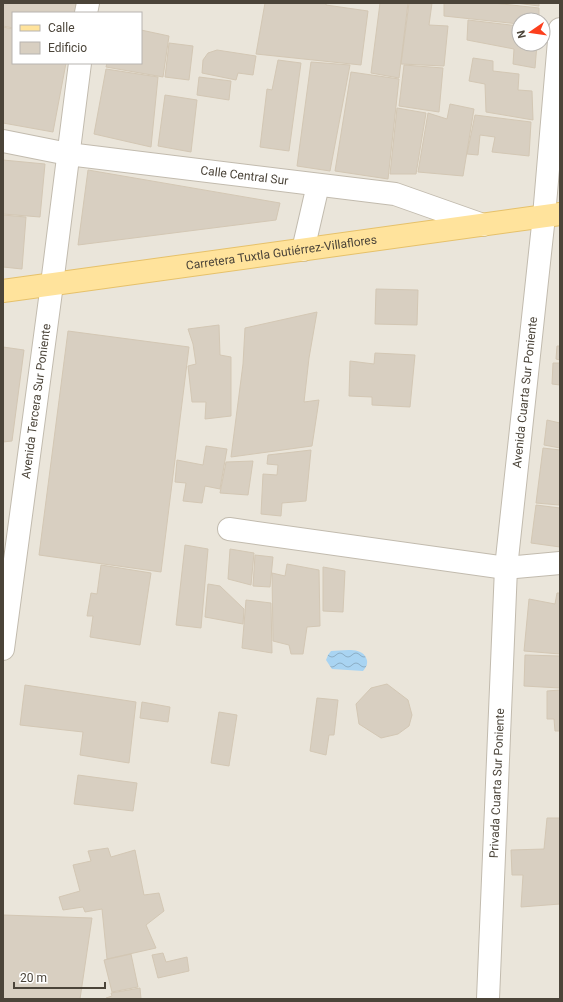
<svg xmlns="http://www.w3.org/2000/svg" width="563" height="1002" viewBox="0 0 563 1002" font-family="Roboto,sans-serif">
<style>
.residential{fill:#eae5da;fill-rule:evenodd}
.water{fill:url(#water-waves)}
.building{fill:#d8cfc1;stroke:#d3c7b4}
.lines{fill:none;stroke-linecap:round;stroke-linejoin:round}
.street-casing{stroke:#c2bbae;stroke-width:24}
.primary-casing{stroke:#e6c16a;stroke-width:24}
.street{stroke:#fff;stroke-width:22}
.primary{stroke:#ffe39c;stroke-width:22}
.labels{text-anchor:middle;stroke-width:3.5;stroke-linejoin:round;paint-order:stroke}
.street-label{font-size:12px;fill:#4b4439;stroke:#fff}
</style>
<defs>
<pattern id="water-waves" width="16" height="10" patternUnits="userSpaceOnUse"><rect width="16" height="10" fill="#a9d4f2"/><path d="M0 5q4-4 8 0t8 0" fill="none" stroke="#8caec5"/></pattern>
</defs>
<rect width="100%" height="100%" fill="#f6f3ec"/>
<!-- residential -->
<path class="residential" d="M 3,3 L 560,3 L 560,999 L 3,999 ZM 13,13 L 141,13 L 141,63 L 13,63 ZM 519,20 L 543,20 L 543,44 L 519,44 Z"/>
<!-- water -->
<path class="water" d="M 331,651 C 341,651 359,647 365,656 C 369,662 367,666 363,671 L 332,669 L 326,660 L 328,655 Z"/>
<!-- building -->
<path class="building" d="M 3,3 L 76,3 L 75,13 L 13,13 L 13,28 L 3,26 Z
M 265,3 L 326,3 L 326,5 L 368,11 L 361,65 L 256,54 Z
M 380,3 L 408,3 L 399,78 L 371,73 Z
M 409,3 L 432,3 L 429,25 L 448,26 L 444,66 L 401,64 Z
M 444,3 L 493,3 L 539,8 L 539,20 L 519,20 L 519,24 L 444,16 Z
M 516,3 L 539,3 L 539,6 Z
M 468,20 L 519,26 L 519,44 L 537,44 L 535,68 L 513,64 L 514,49 L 467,40 Z
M 3,27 L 13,29 L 13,63 L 66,63 L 53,132 L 3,123 Z
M 141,30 L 169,36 L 163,77 L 106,67 L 107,63 L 141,63 Z
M 169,43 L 193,46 L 189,80 L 165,77 Z
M 217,50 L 256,56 L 253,75 L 238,73 L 236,80 L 202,73 L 203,60 L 208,53 Z
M 473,58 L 493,61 L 493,71 L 519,74 L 518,90 L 532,91 L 533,120 L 486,112 L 485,84 L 469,81 Z
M 278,60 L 301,63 L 289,151 L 260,147 L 267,89 L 272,90 Z
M 311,62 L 350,65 L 330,171 L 297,166 Z
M 404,65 L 443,68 L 439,112 L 399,106 Z
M 106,69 L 158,77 L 151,147 L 94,134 Z
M 351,72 L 399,79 L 388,179 L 335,171 Z
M 199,77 L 231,81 L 229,100 L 197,95 Z
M 165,95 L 197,100 L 191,152 L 158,146 Z
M 450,104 L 474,109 L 463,176 L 418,172 L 428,113 L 447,119 Z
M 397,108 L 426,113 L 416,174 L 390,174 Z
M 475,115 L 531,122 L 529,156 L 492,152 L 495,137 L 480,135 L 478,155 L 467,154 Z
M 3,160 L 45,164 L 40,217 L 3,214 Z
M 88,170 L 280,203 L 276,220 L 78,245 Z
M 3,215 L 26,217 L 22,269 L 3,267 Z
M 376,289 L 418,290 L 417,325 L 375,324 Z
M 317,312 L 309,358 L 304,402 L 319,400 L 312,446 L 231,457 L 243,364 L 245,328 Z
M 219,325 L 220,355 L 231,357 L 231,416 L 205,419 L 206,402 L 192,402 L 188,366 L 196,364 L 193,344 L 188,329 Z
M 68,331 L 189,347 L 161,572 L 39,555 Z
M 557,346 L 560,346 L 560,360 L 556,359 Z
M 3,347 L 24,350 L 12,441 L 3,442 Z
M 375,353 L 415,355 L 410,407 L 372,405 L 372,397 L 349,396 L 350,361 L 374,364 Z
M 553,363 L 560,363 L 560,385 L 552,384 Z
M 547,420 L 560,423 L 560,448 L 544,445 Z
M 206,446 L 227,449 L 220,489 L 205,486 L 202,503 L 183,501 L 186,483 L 175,482 L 177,460 L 203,465 Z
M 543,448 L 560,450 L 560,493 L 559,505 L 536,503 Z
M 311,450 L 306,501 L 282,503 L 281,516 L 261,514 L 263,474 L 277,475 L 278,465 L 267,464 L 268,455 Z
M 253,461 L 248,495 L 220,493 L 226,462 Z
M 536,505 L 560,508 L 560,547 L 531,543 Z
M 185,545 L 208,549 L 201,628 L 176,625 Z
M 230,549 L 254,553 L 251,585 L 228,579 Z
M 255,555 L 273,557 L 270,587 L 253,586 Z
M 287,564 L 319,570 L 320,626 L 307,627 L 303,654 L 291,654 L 289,645 L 273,641 L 272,573 L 285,576 Z
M 101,565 L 151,573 L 140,645 L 90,637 L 93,616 L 87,616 L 91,593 L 97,594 Z
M 323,567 L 345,571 L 343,612 L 323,611 Z
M 208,584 L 220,586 L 244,609 L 243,624 L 205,617 Z
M 557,593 L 560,593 L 560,654 L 524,651 L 529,599 L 555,604 Z
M 246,600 L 271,603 L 272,653 L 242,648 Z
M 525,655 L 560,656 L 560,688 L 524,686 Z
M 387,684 L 408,700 L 412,715 L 409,726 L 398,734 L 381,738 L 359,724 L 356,704 L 371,688 Z
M 25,685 L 136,702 L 129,763 L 80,755 L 83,732 L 20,725 Z
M 560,690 L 560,731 L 555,731 L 554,719 L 547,719 L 547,691 Z
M 317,698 L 338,700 L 334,735 L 329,735 L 326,755 L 310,751 Z
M 142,702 L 170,707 L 168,722 L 140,718 Z
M 219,712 L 237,715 L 229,766 L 211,763 Z
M 78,775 L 137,783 L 133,811 L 74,804 Z
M 547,818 L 560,818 L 560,904 L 521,907 L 523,875 L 512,875 L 511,850 L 544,849 Z
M 108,848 L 111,857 L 135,850 L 144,895 L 159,893 L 164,911 L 146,925 L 156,948 L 107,959 L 102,909 L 85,912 L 83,907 L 63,910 L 59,897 L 80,891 L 73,865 L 91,861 L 88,851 Z
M 3,915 L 92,918 L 80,999 L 3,999 Z
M 163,953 L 166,962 L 187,957 L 189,971 L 158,978 L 152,955 Z
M 131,954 L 138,987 L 112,992 L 104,960 Z
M 140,988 L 141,999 L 106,999 L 106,998 L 112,996 L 111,993 Z"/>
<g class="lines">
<!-- street casing -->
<g class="street-casing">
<g id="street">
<path d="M 86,13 L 88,3"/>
<path id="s1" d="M 3,141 L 68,154 L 395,194 L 483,225"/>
<path d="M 303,250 L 318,185"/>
<path d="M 229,529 L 506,568 L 560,563"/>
<path id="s2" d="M 3,649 L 52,284 L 80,63"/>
<path id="s3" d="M 488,999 L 506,568 L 544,216 L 560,29"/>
</g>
</g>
<!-- primary casing -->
<g class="primary-casing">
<g id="primary">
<path id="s4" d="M 3,291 L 560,214"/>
</g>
</g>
<!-- street -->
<use href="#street" class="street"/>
<!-- primary -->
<use href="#primary" class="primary"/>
</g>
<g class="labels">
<!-- street labels -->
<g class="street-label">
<text dy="4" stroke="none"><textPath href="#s1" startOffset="244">Calle Central Sur</textPath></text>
<text dy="4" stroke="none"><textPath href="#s4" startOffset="281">Carretera Tuxtla Gutiérrez-Villaflores</textPath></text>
<text dy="4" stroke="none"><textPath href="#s3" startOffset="608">Avenida Cuarta Sur Poniente</textPath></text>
<text dy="4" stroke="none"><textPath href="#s2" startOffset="250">Avenida Tercera Sur Poniente</textPath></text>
<text dy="4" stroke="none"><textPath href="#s3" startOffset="216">Privada Cuarta Sur Poniente</textPath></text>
</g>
</g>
<!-- border -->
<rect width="563" height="1002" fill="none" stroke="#4b4439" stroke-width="8"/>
<!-- legend -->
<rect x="12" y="12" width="130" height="52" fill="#ffffff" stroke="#b7b4b0"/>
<rect x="20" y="25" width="20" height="6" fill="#ffe39c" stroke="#b7b4b0"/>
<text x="48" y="32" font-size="12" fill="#4b4439">Calle</text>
<rect x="20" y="42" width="20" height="12" fill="#d8cfc1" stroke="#b7b4b0"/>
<text x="48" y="52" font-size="12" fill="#4b4439">Edificio</text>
<!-- north arrow -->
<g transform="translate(531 32) rotate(257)"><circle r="19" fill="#ffffff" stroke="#b7b4b0"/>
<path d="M0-3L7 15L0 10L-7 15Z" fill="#fc3f1d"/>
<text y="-6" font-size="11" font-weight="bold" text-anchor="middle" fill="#4b4439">N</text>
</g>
<!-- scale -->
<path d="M14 982v6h91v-6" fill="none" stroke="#4b4439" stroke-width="2"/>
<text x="20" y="982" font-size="12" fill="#4b4439" stroke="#ffffff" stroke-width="3" paint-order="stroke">20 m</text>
</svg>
